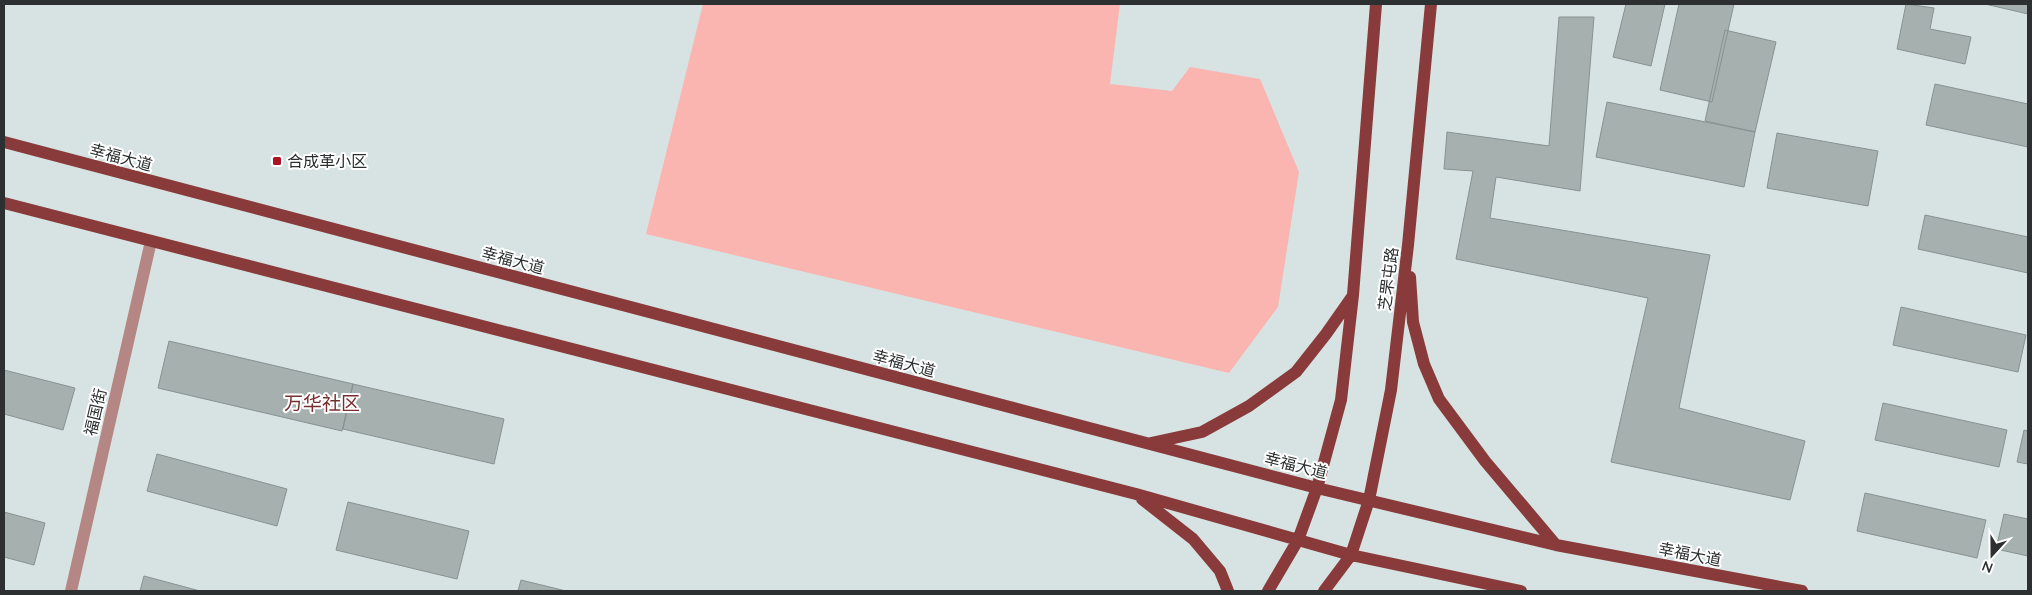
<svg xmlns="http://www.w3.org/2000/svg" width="2032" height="595" viewBox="0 0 2032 595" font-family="Quicksand,'Noto Sans SC',sans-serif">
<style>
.green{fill:#fab5b1}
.building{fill:#a5b0af;stroke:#879291}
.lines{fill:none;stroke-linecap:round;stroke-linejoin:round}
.minor{stroke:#b58784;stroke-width:12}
.major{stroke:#883b3a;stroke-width:12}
.poi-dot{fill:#aa1425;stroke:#fff;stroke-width:2}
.labels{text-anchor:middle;stroke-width:4;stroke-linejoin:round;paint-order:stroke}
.street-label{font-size:16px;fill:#2c3030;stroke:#fff}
.poi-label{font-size:16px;fill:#2c3030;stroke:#fff;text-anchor:start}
.quarter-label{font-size:19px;fill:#77302f;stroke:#fff}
</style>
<rect width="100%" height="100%" fill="#d7e3e2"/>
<!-- green -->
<path class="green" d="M 703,4 L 1120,4 L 1110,84 L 1172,91 L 1190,67 L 1260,79 L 1299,172 L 1278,307 L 1229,373 L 646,234 Z"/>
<!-- building -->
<path class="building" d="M 1626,4 L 1665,4 L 1651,66 L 1613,57 Z
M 1679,4 L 1734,4 L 1712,102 L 1660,90 Z
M 1906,4 L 1934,8 L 1930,29 L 1971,37 L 1965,64 L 1897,49 Z
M 1985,4 L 2028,4 L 2028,14 Z
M 1559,17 L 1594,17 L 1580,191 L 1496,177 L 1490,218 L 1710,255 L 1679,408 L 1805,441 L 1790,500 L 1611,462 L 1648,298 L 1456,259 L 1473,171 L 1444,169 L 1447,132 L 1549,146 Z
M 1725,30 L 1776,42 L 1755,132 L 1705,121 Z
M 1935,84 L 2028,104 L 2028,147 L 1926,125 Z
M 1607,102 L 1755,132 L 1744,187 L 1596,157 Z
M 1777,133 L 1878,151 L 1868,206 L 1767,188 Z
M 1925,215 L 2028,237 L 2028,273 L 1918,249 Z
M 1901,307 L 2026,335 L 2018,372 L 1893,345 Z
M 169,341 L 353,384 L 342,431 L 158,388 Z
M 4,370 L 75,388 L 63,430 L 4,414 Z
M 353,384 L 504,419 L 494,464 L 343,429 Z
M 1883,403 L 2007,430 L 1999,467 L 1875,440 Z
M 2024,430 L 2028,431 L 2028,464 L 2017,462 Z
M 157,454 L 287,489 L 277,526 L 147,491 Z
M 1865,493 L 1986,520 L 1977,558 L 1857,531 Z
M 348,502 L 469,531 L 457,579 L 336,550 Z
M 4,512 L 45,523 L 34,565 L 4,557 Z
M 2004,514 L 2028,519 L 2028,556 L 1996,549 Z
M 144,576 L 200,591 L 140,591 Z
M 521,580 L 566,591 L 518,591 Z"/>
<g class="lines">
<!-- minor -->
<path class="minor" d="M 71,591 L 151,241"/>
<!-- major -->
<path class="major" d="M 4,142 L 1317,488 L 1556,545 L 1802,591
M 4,203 L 1136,494 L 1351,555 L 1521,591
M 1410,277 L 1413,322 L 1424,364 L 1439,399 L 1485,461 L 1556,545
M 1151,443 L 1202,432 L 1249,406 L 1296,372 L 1326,334 L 1352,297
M 1142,499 L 1193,539 L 1220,571 L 1228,591
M 1268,591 L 1298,540 L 1317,488 L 1341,400 L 1353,295 L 1376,4
M 1324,591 L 1351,555 L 1369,500 L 1391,390 L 1408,245 L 1431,4"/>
</g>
<!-- markers -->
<rect class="poi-dot" x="272" y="156" width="10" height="10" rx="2.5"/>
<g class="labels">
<!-- street labels -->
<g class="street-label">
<text transform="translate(121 157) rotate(15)" y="6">幸福大道</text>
<text transform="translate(513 260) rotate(15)" y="6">幸福大道</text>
<text transform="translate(1388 279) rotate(-83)" y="6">芝罘屯路</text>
<text transform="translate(904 363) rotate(15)" y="6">幸福大道</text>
<text transform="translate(95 412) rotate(-77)" y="6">福国街</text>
<text transform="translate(1296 465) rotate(14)" y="6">幸福大道</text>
<text transform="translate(1690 554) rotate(11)" y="6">幸福大道</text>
</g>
<!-- poi labels -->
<g class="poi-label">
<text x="287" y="167">合成革小区</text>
</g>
<!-- quarter labels -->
<g class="quarter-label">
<text x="322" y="410">万华社区</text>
</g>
</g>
<!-- border -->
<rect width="2032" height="595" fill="none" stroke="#2c3030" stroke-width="10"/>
<!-- north arrow -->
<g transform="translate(1992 555) rotate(201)" stroke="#ffffff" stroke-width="4" paint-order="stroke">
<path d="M0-4L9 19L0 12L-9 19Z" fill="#2c3030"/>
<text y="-8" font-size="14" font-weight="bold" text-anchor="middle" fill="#2c3030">N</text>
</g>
</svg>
